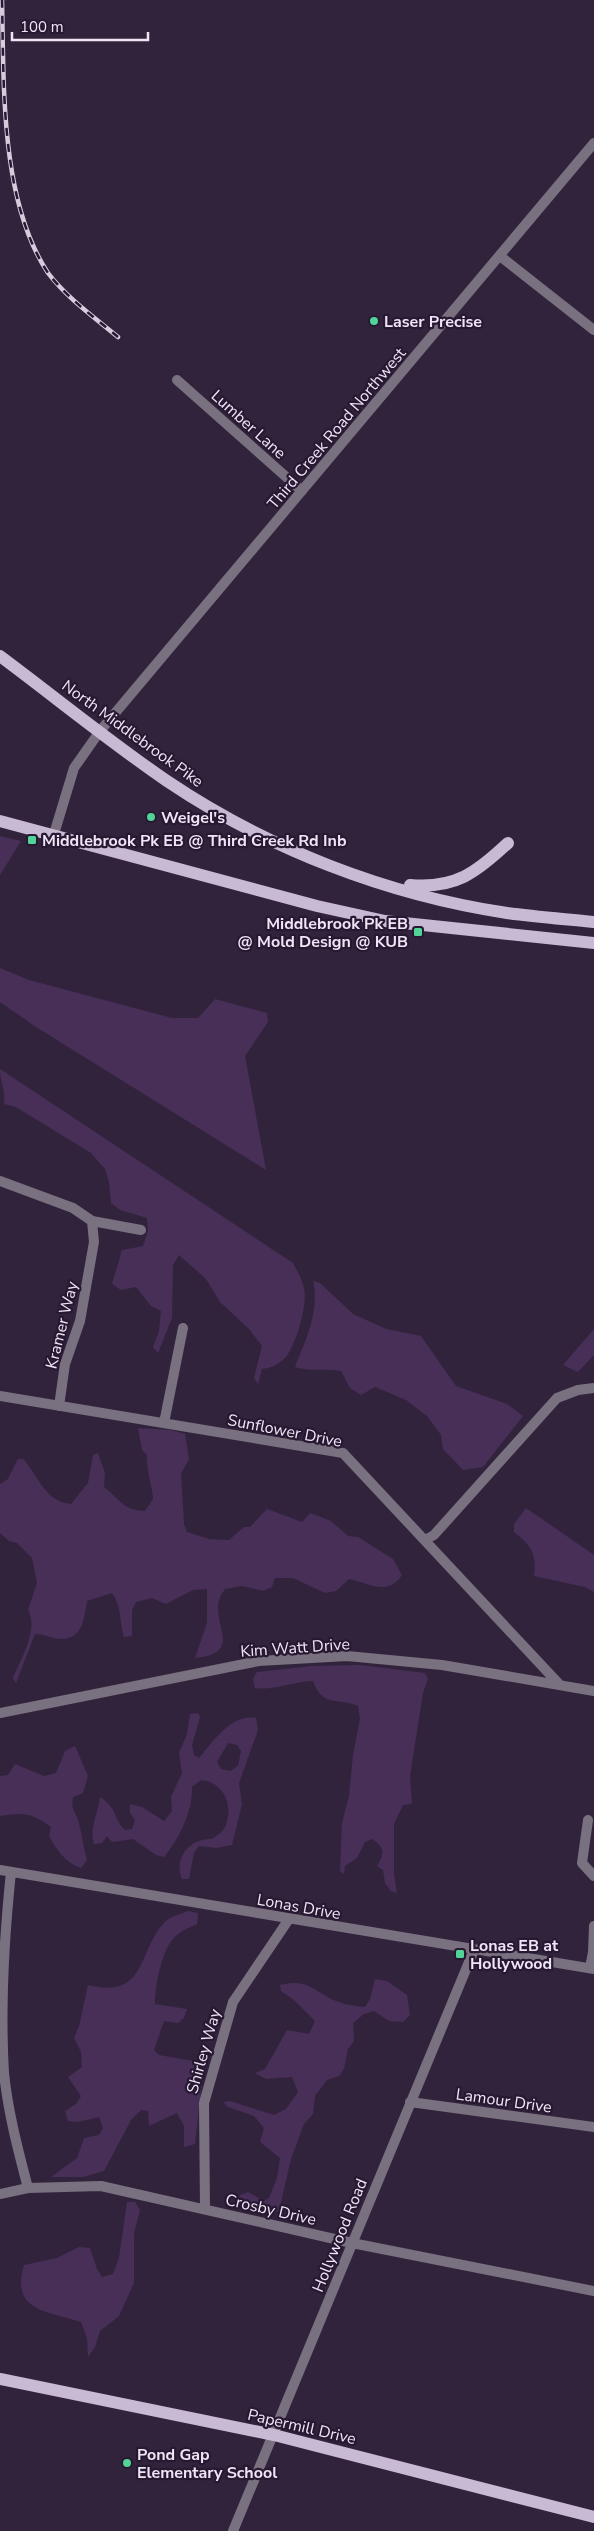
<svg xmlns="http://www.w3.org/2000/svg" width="594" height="2531" viewBox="0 0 594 2531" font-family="'Nunito Sans',sans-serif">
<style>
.green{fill:#472f58;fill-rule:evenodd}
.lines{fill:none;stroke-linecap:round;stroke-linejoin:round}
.minor{stroke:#79717f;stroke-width:10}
.major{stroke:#c8b9d5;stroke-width:12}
.rail-casing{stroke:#d6ccde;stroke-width:4.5}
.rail{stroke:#281932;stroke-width:2.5;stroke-dasharray:8;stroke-linecap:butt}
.poi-dot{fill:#52d397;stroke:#281932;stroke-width:2}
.labels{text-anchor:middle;stroke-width:4.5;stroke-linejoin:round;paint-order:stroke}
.poi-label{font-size:16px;font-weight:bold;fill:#eee5f6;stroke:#281932;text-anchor:start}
.street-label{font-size:16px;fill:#eee5f6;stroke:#281932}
</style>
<rect width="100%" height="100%" fill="#32233d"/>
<!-- green -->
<path class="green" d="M 0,836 L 21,841 L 0,875 Z
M 0,968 L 29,980 L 172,1018 L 198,1018 L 215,999 L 267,1013 L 268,1022 L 245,1056 L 266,1170 L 36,1027 L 0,1002 Z
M 0,1069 L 293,1263 C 297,1271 302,1279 304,1288 C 308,1303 297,1341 288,1354 C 282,1363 272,1368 262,1369 L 258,1384 L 254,1378 L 262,1346 L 249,1329 L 220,1302 L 206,1279 L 179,1255 L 173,1265 L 172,1318 L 158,1353 L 153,1347 L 159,1331 L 161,1311 L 151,1306 L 136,1287 L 121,1290 L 112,1284 L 122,1250 L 143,1246 L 148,1231 L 147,1218 L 120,1210 L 111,1203 L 109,1182 L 105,1169 L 91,1153 L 16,1107 L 4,1104 C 6,1092 0,1082 0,1069 Z
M 313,1281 L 320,1283 L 353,1314 L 386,1329 L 421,1336 L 456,1386 L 507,1404 L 523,1416 L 483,1467 L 463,1470 L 443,1449 L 441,1435 L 427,1416 L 406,1400 L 375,1387 L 361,1395 L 350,1388 L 341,1371 C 326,1368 310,1372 295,1367 C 306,1339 320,1311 313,1281 Z
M 594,1329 L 594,1355 L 578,1372 L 563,1365 Z
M 138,1428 L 171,1430 L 185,1434 L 189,1459 L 181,1474 L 184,1524 L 187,1532 L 209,1539 L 229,1540 L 244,1527 L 250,1527 L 267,1509 L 302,1522 L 310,1513 L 331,1521 L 348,1536 L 358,1537 L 393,1559 L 402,1575 C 387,1597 370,1583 349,1579 L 336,1591 L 325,1593 L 293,1578 L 275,1578 L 272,1587 L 263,1591 L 242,1586 L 225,1589 C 223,1592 220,1596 219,1600 C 212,1625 244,1653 195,1658 L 207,1623 L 207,1589 L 193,1590 L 166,1604 L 152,1598 L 136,1602 L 132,1610 L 132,1636 L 124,1637 C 119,1621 122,1607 112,1593 L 87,1601 C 84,1617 84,1638 62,1639 C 53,1639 44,1634 35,1634 L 16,1683 L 13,1678 C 21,1659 39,1629 28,1610 L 37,1583 L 32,1558 L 17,1543 L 9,1541 L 0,1533 L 0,1484 L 8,1479 L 18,1459 L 23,1459 C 38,1475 45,1502 71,1504 L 88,1483 L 93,1455 L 98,1453 L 105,1473 L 104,1487 C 121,1500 122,1510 145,1511 L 153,1499 C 152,1483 146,1471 147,1455 L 142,1450 Z
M 526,1508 L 594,1555 L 594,1592 L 585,1587 L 534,1576 C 537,1554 531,1545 514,1532 L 514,1524 Z
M 360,1665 L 425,1673 L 428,1679 L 423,1693 L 410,1776 L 412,1804 L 403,1805 L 394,1824 L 394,1875 L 397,1893 L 391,1891 L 385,1883 L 383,1870 L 377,1866 C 385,1854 385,1847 372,1839 L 365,1842 L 357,1858 L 345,1866 L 344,1874 L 340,1871 L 342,1823 L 349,1796 L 353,1755 L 360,1719 L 358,1706 C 337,1697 323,1708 313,1681 C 295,1681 272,1691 255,1688 L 253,1679 L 257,1672 L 311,1666 Z
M 198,1713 L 200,1717 L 192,1745 L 194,1755 L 199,1758 C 213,1742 231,1713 256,1718 L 258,1730 L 239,1783 L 242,1804 L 232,1845 L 216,1848 L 199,1846 L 194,1853 L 189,1879 L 182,1879 C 173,1858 190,1838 212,1839 C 216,1836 221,1833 224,1829 C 235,1808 225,1782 201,1780 L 192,1787 C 193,1811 179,1839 164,1857 L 156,1855 L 133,1839 L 112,1842 L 107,1836 L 102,1843 L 94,1844 C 89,1828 98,1814 100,1797 C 119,1810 112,1817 125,1830 L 132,1829 L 135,1820 L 130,1813 L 130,1804 L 142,1807 L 164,1821 L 172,1811 L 171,1797 L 182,1773 L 179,1753 L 187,1734 L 190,1714 ZM 228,1743 L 237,1745 L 241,1751 L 238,1766 L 230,1771 L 221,1769 L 217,1762 Z
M 75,1746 L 88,1776 L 83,1793 L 73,1797 C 71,1810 74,1809 78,1820 C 82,1833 83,1847 87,1860 L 81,1868 C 65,1863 57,1850 49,1836 L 51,1827 C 32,1813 23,1812 0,1816 L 0,1776 L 8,1775 L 15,1764 L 44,1776 L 56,1773 L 65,1751 Z
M 188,1911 L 198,1913 L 197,1924 C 188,1928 180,1931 173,1939 C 161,1953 155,1986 155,2004 L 187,2009 L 184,2018 L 178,2023 L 164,2021 L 154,2050 L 159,2055 L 204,2063 L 195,2144 L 184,2147 L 184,2126 L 177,2113 L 149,2126 L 148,2111 L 141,2110 L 131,2120 L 104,2171 L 83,2177 L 51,2177 L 77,2158 L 84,2138 L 99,2135 L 103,2128 L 99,2117 L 78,2122 L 68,2121 L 65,2111 L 76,2104 L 81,2096 L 68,2077 L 82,2067 L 81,2052 L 74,2038 L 79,2026 L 88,1985 C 149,2000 137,1948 166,1921 C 171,1916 182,1914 188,1911 Z
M 375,1979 L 387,1981 L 407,1995 L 410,2015 L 403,2022 L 389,2021 L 374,2011 L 364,2014 L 353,2023 L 354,2041 L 348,2049 L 344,2069 L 339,2076 L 327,2080 L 315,2096 L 313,2114 L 304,2124 L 291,2159 L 279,2211 L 269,2213 L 239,2198 L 240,2195 L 248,2192 L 264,2201 L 269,2198 L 277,2178 L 280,2158 L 260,2142 L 264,2128 L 254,2116 L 228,2107 L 223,2102 L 230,2101 L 274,2115 L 286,2109 L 298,2092 L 292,2077 L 266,2079 L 255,2073 L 265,2069 L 287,2030 L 309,2034 L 315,2021 L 294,2000 L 281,1991 L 280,1985 C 303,1980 307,1985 326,1996 C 337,2003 351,2006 365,2007 L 370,1999 Z
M 127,2202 L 135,2202 L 140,2210 L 134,2233 L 134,2283 L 119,2316 L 100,2331 L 95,2347 L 88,2357 L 87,2338 L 81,2322 C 47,2311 10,2311 24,2265 L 57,2258 L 79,2247 L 90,2248 L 97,2269 L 102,2277 L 113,2274 L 119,2258 Z"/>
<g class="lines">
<!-- minor -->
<path class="minor" d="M 500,256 L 594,330
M 177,380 L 302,491
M 54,834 L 74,768 L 100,731 L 594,143
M 0,1181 L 73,1208 L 92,1221 L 141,1230
M 0,1396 L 343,1453 L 559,1684
M 59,1406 L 65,1364 L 80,1321 L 94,1242 L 92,1221
M 164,1423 L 183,1328
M 425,1540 L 434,1535 L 557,1398 L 578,1390 L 594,1388
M 0,1713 L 259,1661 L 347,1656 L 442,1665 L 594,1691
M 588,1820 L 582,1863 L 594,1876
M 0,1870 L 594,1969
M 11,1872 C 4,1939 0,2005 4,2073 C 8,2112 18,2150 28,2188
M 590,1968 L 593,1952 L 594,1926
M 410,2102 L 594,2127
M 0,2194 L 28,2188 L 101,2186 L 352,2243 L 594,2291
M 205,2209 L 204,2103 L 233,2002 L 289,1919
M 233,2531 L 474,1950"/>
<!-- major -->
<path class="major" d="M 0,656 C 55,697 110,742 167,781 C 268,849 387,895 507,913 C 536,917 565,919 594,922
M 0,821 L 317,906 L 385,921 L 594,943
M 410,885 C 455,889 476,873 508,843
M 0,2379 L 274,2435 L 594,2517"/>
<!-- rail casing -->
<g class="rail-casing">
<path id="rail" d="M 2,0 C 4,86 0,200 48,273 C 67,298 94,317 118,337"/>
</g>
<!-- rail -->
<use href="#rail" class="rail"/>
</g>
<!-- markers -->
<g class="poi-dot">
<circle cx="374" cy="321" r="5"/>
<circle cx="151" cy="817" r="5"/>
<rect x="27" y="835" width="10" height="10" rx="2.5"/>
<rect x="413" y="927" width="10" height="10" rx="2.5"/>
<rect x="455" y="1949" width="10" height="10" rx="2.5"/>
<circle cx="127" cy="2463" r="5"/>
</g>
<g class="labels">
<!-- poi labels -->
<g class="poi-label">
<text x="384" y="327">Laser Precise</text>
<text x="161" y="823">Weigel's</text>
<text x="42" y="846">Middlebrook Pk EB @ Third Creek Rd Inb</text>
<text x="408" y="929" text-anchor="end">Middlebrook Pk EB<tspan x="408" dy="18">@ Mold Design @ KUB</tspan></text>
<text x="470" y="1951">Lonas EB at<tspan x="470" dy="18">Hollywood</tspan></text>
<text x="137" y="2460">Pond Gap<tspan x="137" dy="18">Elementary School</tspan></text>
</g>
<!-- street labels -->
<g class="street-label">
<text transform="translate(249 424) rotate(42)" y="6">Lumber Lane</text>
<text transform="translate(336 428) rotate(-50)" y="6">Third Creek Road Northwest</text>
<text transform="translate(133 733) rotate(36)" y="6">North Middlebrook Pike</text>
<text transform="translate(61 1325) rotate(-76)" y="6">Kramer Way</text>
<text transform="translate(285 1430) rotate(11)" y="6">Sunflower Drive</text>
<text transform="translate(295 1647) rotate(-4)" y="6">Kim Watt Drive</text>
<text transform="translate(299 1906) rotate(10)" y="6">Lonas Drive</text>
<text transform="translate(203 2051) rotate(-74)" y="6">Shirley Way</text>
<text transform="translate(504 2100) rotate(8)" y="6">Lamour Drive</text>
<text transform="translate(271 2209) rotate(13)" y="6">Crosby Drive</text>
<text transform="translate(339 2235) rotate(-68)" y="6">Hollywood Road</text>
<text transform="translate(302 2426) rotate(13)" y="6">Papermill Drive</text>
</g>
</g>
<!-- scale -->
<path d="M12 32v8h136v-8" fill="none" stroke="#eee5f6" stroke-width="2.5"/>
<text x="20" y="32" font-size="15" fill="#eee5f6" stroke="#281932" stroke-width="4" paint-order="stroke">100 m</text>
</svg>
